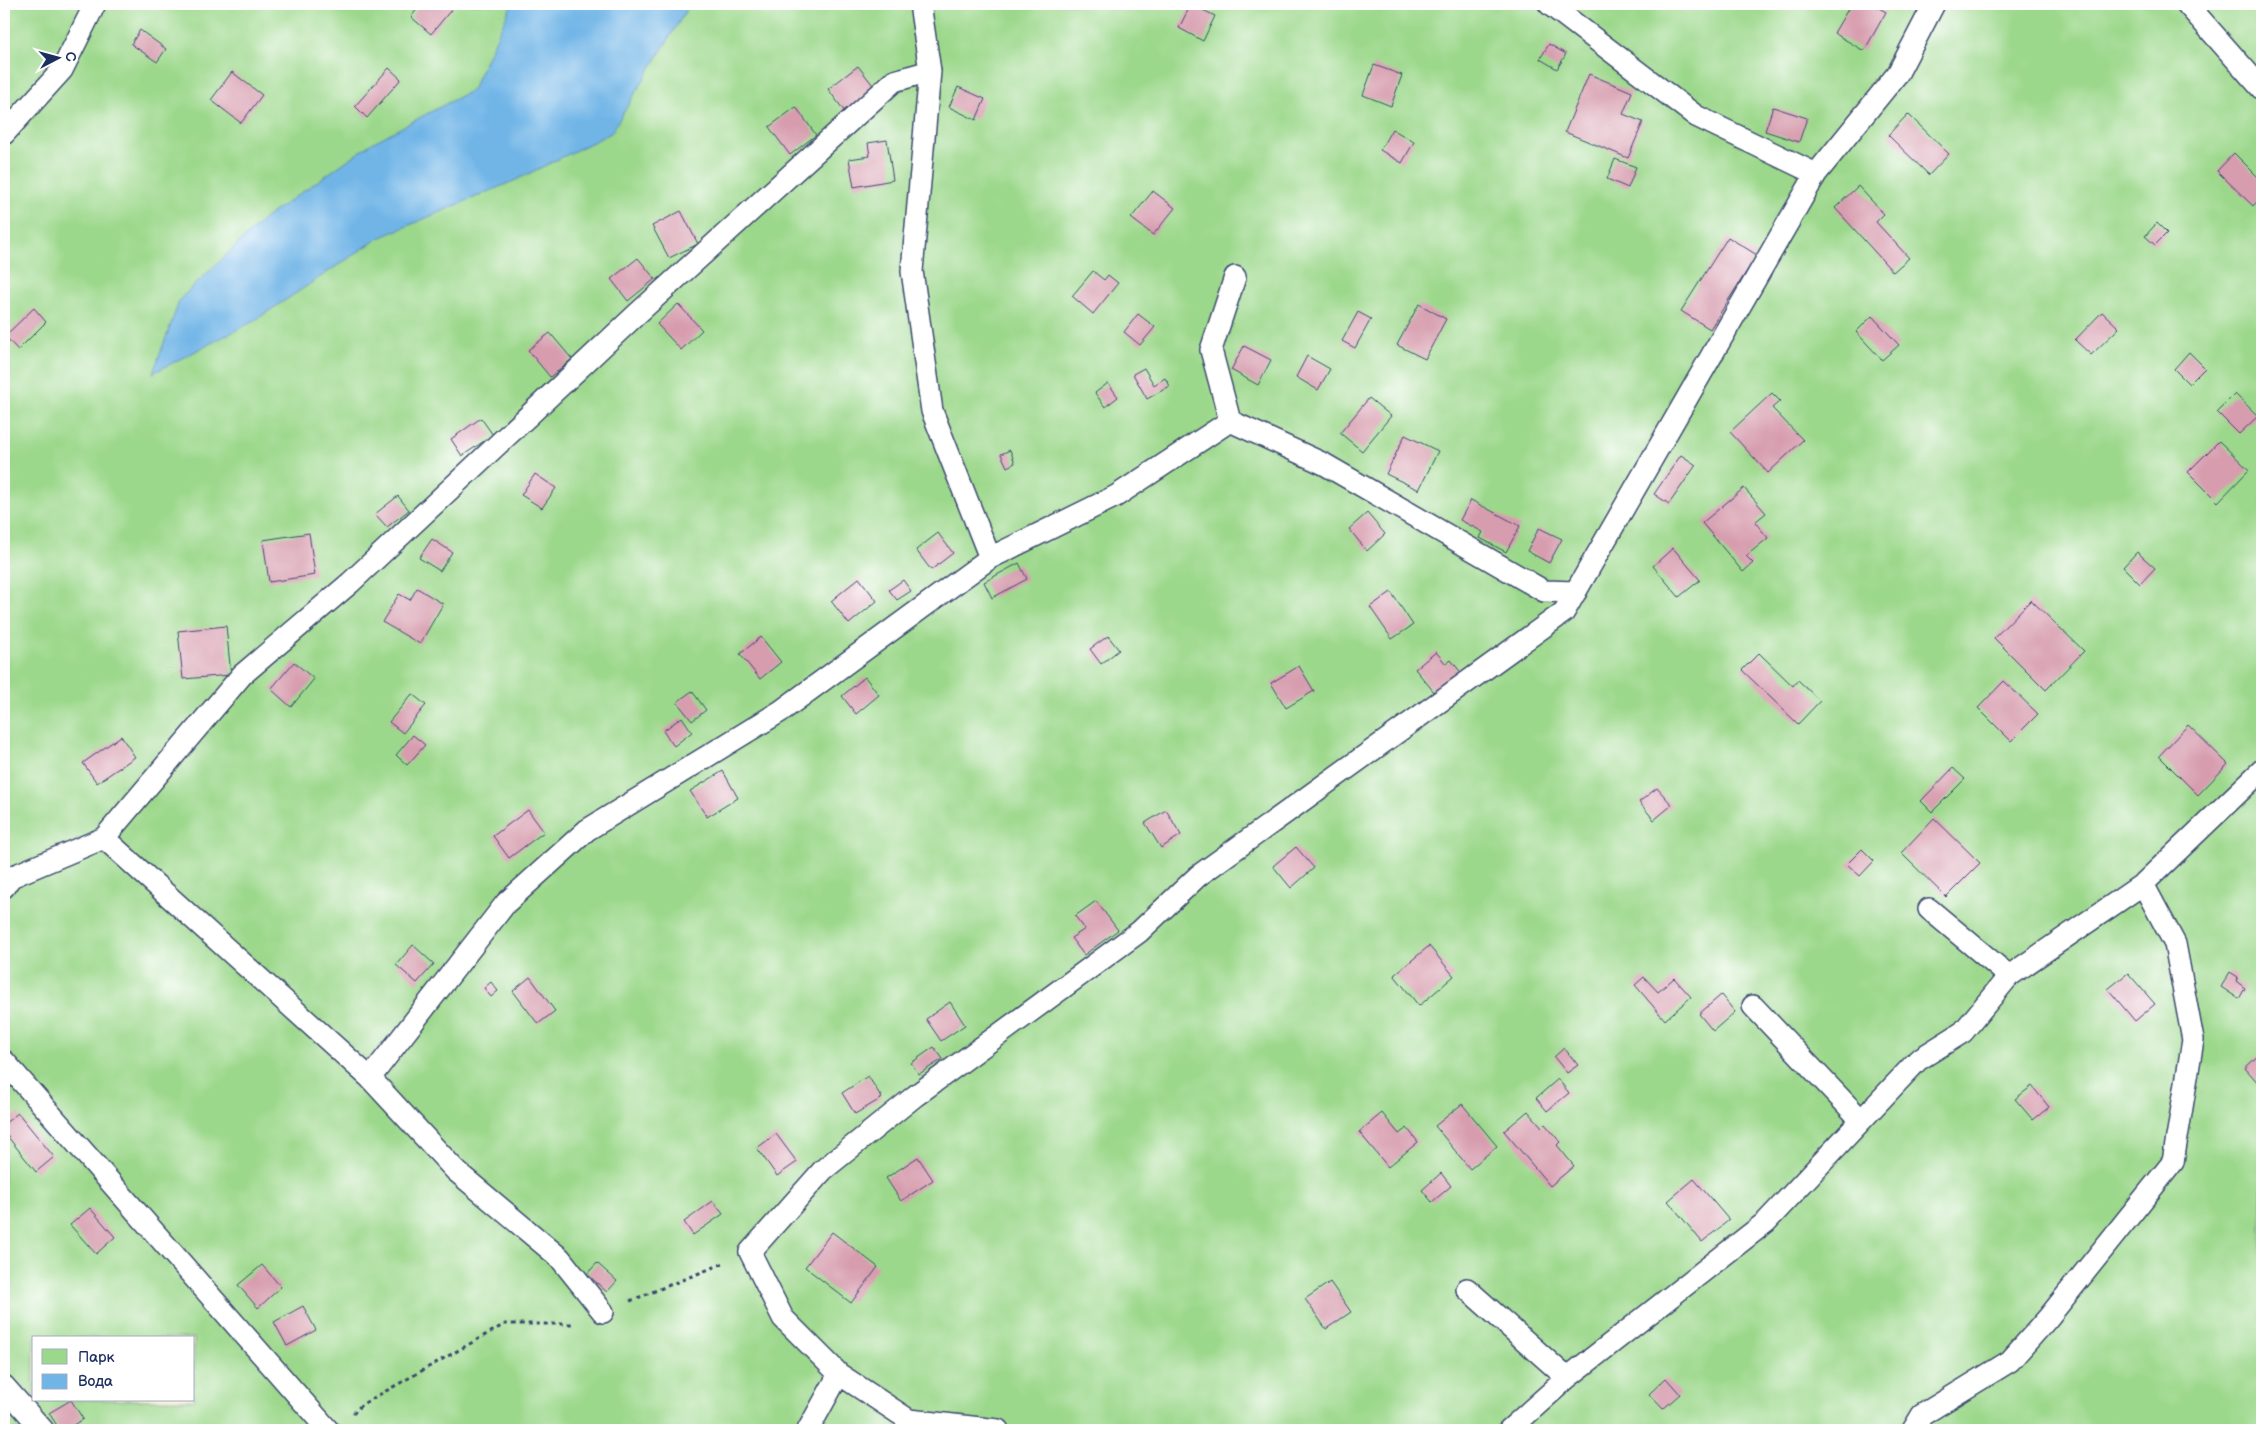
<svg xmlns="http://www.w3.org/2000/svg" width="2266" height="1434" viewBox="0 0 2266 1434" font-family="'Balsamiq Sans',sans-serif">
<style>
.green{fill:#9cd88b;stroke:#5c8474;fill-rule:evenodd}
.water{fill:#71b5e7;stroke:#4672a2}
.building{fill:#d79daf}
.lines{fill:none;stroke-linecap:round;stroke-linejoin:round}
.lane-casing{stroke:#3b4a6e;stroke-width:24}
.path{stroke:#3b4a6e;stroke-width:3;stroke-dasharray:4 4;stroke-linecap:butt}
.lane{stroke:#fff;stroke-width:21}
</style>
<rect width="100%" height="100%" fill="#fff"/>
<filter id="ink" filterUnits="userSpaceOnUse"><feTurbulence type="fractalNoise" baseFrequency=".02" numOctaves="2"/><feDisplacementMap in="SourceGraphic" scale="10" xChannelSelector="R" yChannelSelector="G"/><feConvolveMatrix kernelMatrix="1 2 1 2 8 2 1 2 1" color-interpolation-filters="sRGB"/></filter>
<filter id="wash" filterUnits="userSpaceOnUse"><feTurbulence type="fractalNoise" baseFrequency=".0096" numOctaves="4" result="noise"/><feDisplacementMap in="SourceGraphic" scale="20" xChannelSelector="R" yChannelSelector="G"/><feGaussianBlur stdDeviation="1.12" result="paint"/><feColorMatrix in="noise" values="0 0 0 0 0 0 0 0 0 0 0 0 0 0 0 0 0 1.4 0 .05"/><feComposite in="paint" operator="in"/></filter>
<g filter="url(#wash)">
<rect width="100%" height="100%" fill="#f1e6cc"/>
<!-- green -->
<path class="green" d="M 4,4 L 2262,4 L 2262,1430 L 4,1430 ZM 34,1338 L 194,1338 L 194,1400 L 34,1400 Z"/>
<!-- water -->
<path class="water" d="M 512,4 L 690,4 L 611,133 L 516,180 L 379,238 L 254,321 L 153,373 L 180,299 L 265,218 L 372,143 L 472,90 Z"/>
<g id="blocks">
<!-- building -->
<path class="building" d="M 421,4 L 456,4 L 431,34 L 411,17 Z
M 1191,4 L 1215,16 L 1203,41 L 1179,28 Z
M 1851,4 L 1872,4 L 1886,12 L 1864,51 L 1834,33 Z
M 140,30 L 166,49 L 157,62 L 131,44 Z
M 1549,44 L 1566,54 L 1557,69 L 1540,59 Z
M 1374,65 L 1402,75 L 1391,106 L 1363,95 Z
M 858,66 L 876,89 L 845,112 L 828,89 Z
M 389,68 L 401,79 L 367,118 L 355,106 Z
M 232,72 L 262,95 L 241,123 L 211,100 Z
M 1589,74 L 1632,92 L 1623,114 L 1643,122 L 1628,158 L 1565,132 Z
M 958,87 L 985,99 L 976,120 L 949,107 Z
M 796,107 L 816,135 L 790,155 L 769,127 Z
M 1773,107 L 1807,118 L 1799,142 L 1765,131 Z
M 1908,114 L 1949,154 L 1929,175 L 1888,135 Z
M 1392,129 L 1414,142 L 1402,163 L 1380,150 Z
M 887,140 L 893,180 L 854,187 L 849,159 L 870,156 L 868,143 Z
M 2234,153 L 2262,181 L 2262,196 L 2253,206 L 2217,171 Z
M 1615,159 L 1636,167 L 1628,188 L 1607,179 Z
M 1858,186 L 1884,214 L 1876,222 L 1909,258 L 1893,272 L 1835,208 Z
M 1153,191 L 1175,208 L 1153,235 L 1131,218 Z
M 681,211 L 698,244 L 669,258 L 652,226 Z
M 2157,223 L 2167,233 L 2155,245 L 2145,236 Z
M 1728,237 L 1757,255 L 1710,329 L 1681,311 Z
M 638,258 L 655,279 L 628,301 L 611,279 Z
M 1093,271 L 1104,280 L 1108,275 L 1118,283 L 1093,314 L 1072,296 Z
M 678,304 L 702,330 L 681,350 L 657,324 Z
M 1419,304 L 1446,319 L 1425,359 L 1397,345 Z
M 34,308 L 46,322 L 18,350 L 5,336 Z
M 1358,312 L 1371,319 L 1355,348 L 1342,341 Z
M 2102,312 L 2119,328 L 2091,355 L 2075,340 Z
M 1138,314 L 1155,327 L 1140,345 L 1124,332 Z
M 1872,316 L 1899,345 L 1882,360 L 1856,332 Z
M 550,333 L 572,359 L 550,377 L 528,350 Z
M 1244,346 L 1271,360 L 1258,385 L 1231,370 Z
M 2189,352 L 2205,368 L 2189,384 L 2174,369 Z
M 1307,356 L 1330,369 L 1318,390 L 1296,377 Z
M 1144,368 L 1154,385 L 1165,378 L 1170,386 L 1147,399 L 1133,374 Z
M 1108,383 L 1118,397 L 1105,407 L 1095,393 Z
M 1772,393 L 1780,401 L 1772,408 L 1803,440 L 1768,473 L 1730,432 Z
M 2235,394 L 2258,416 L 2239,434 L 2217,412 Z
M 1369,398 L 1391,416 L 1362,451 L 1340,433 Z
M 481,418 L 493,435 L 462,456 L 451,439 Z
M 1405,435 L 1438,451 L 1419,490 L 1386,474 Z
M 2219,441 L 2249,470 L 2218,502 L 2188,472 Z
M 1010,450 L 1015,463 L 1007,467 L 1001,454 Z
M 1681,455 L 1696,465 L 1669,504 L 1654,494 Z
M 535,474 L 556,488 L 542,508 L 521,495 Z
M 1744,488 L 1766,513 L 1755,522 L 1768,538 L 1746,556 L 1753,563 L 1743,572 L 1702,523 Z
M 398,496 L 409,510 L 387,527 L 375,514 Z
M 1471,500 L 1520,526 L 1506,552 L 1480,538 L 1483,532 L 1460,520 Z
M 1367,513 L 1385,534 L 1367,551 L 1349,529 Z
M 1539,528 L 1562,539 L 1549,563 L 1527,551 Z
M 309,533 L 315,575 L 269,582 L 263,540 Z
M 938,533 L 953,553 L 931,570 L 916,550 Z
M 432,539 L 452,552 L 440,571 L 419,558 Z
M 1673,548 L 1700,580 L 1679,597 L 1653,566 Z
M 2137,552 L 2155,568 L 2140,584 L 2123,567 Z
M 1019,563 L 1027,579 L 992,598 L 984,582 Z
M 859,578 L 877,601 L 849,624 L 831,601 Z
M 903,580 L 911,591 L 897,600 L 889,590 Z
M 417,588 L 443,604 L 420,644 L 382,622 L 399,594 L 410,600 Z
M 1391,592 L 1413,625 L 1392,639 L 1370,607 Z
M 2031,600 L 2084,651 L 2046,690 L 1994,638 Z
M 226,626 L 231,675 L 183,679 L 178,631 Z
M 1108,636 L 1119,650 L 1101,664 L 1090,649 Z
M 761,637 L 781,662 L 760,679 L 740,654 Z
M 1436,652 L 1446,664 L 1451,660 L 1463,675 L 1451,685 L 1448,682 L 1435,693 L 1415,669 Z
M 1759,653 L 1793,686 L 1798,680 L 1820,701 L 1798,724 L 1742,670 Z
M 294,662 L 314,679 L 291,707 L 271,689 Z
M 1299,666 L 1314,691 L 1286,708 L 1271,683 Z
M 865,677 L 879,695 L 856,714 L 842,696 Z
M 2004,681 L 2038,714 L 2011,741 L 1978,708 Z
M 692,691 L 706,710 L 692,721 L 677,702 Z
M 412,694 L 426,705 L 403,733 L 389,722 Z
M 682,717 L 692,732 L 674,746 L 663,731 Z
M 2188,725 L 2228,764 L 2198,795 L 2159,756 Z
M 413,735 L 425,745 L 407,765 L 396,755 Z
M 121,736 L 135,757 L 97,783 L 83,763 Z
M 1953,768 L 1965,779 L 1932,812 L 1921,801 Z
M 723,771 L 738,798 L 707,817 L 690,791 Z
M 1657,788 L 1672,805 L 1654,820 L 1639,802 Z
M 528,810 L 544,832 L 509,858 L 493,836 Z
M 1166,810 L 1181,835 L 1161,848 L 1145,823 Z
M 1934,818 L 1980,863 L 1946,897 L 1901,853 Z
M 1296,847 L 1314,868 L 1291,888 L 1273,866 Z
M 1862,849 L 1874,861 L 1860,876 L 1847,864 Z
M 1096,901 L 1118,930 L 1084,955 L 1071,938 L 1085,929 L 1075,916 Z
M 413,945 L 434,964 L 417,983 L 396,965 Z
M 1429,946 L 1454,976 L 1419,1006 L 1394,975 Z
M 2230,972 L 2238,977 L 2236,981 L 2245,988 L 2239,999 L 2221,987 Z
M 2128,973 L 2155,1004 L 2135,1021 L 2108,989 Z
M 530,977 L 555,1011 L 538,1024 L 513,991 Z
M 1644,977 L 1658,992 L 1674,978 L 1691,997 L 1665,1020 L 1635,985 Z
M 491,982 L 498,991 L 491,997 L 484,988 Z
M 1721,995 L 1735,1012 L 1713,1031 L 1699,1014 Z
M 950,1002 L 965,1025 L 941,1041 L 926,1019 Z
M 934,1047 L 943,1059 L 919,1074 L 911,1063 Z
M 1564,1048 L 1578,1065 L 1567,1073 L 1554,1057 Z
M 2262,1052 L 2262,1083 L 2260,1085 L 2245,1068 Z
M 868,1076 L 882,1098 L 855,1114 L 842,1093 Z
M 1558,1079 L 1569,1093 L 1547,1111 L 1536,1098 Z
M 2032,1086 L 2049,1107 L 2033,1120 L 2015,1099 Z
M 1462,1104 L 1497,1146 L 1470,1169 L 1435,1126 Z
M 1528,1111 L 1542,1127 L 1545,1124 L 1560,1142 L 1557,1145 L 1574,1166 L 1550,1186 L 1504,1131 Z
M 18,1113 L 54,1157 L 36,1172 L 4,1132 L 4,1124 Z
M 1382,1113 L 1399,1134 L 1407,1128 L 1418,1142 L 1388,1167 L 1359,1132 Z
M 776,1134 L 797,1162 L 777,1176 L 757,1148 Z
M 918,1157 L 933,1180 L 901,1201 L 886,1178 Z
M 1441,1173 L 1451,1186 L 1432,1202 L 1422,1190 Z
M 1694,1179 L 1729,1220 L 1702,1242 L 1668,1201 Z
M 713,1201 L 723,1214 L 693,1235 L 684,1222 Z
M 90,1208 L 115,1237 L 96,1254 L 70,1225 Z
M 832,1232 L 878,1267 L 851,1303 L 805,1267 Z
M 597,1263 L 617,1281 L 607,1292 L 587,1274 Z
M 262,1265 L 281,1287 L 258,1308 L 238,1285 Z
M 1330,1282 L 1351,1312 L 1326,1329 L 1305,1299 Z
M 303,1306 L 316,1330 L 287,1346 L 274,1322 Z
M 1666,1378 L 1680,1394 L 1663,1409 L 1649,1394 Z
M 71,1400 L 83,1419 L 65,1430 L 60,1430 L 49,1413 Z"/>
</g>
</g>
<g filter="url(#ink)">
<use href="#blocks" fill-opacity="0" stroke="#3b4a6e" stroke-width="1"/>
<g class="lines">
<!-- lane casing -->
<g class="lane-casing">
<path id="lane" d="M 920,4 L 930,71 L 912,271 L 932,411 L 990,558
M 1549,4 L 1696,116 L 1816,174
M 2187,4 L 2262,89
M 4,134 L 62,70 L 95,4
M 1230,421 L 1211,350 L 1235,277
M 104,838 L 370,1078 L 456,1171 L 560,1258 L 603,1312
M 4,887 L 11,877 L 104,838 L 242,675 L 350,583 L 637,314 L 894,81 L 930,71
M 1929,909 L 2009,976
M 1753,1006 L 1861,1120
M 4,1061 L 328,1430
M 370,1078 L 506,903 L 587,830 L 781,711 L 990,558 L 1116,496 L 1230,421 L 1324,464 L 1544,591 L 1576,592
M 1467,1289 L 1567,1378
M 4,1386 L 43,1430
M 808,1430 L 839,1374
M 998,1430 L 909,1420 L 839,1374 L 783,1318 L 750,1252 L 823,1170 L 915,1096 L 1139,932 L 1198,876 L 1564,612 L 1816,174 L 1898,73 L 1934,4
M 1509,1430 L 1567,1378 L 1766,1222 L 1918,1060 L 1963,1032 L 2009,976 L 2143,884 L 2262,770
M 1913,1430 L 1922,1415 L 2010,1361 L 2048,1318 L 2173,1162 L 2193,1040 L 2175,944 L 2143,884"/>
</g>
<!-- path -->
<path class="path" d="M 630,1301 L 724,1263
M 353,1414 L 361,1405 L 505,1324 L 573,1324"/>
<!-- lane -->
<use href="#lane" class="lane"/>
</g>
</g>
<!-- margin -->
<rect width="2266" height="1434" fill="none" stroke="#fff" stroke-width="20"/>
<!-- legend -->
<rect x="32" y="1336" width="162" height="65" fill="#ffffff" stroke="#a4acbf"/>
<rect x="42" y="1349" width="25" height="15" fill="#9cd88b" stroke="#a4acbf"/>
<text x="78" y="1362" font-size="15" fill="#1b2f5e">Парк</text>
<rect x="42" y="1374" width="25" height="15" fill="#71b5e7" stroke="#a4acbf"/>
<text x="78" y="1386" font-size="15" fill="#1b2f5e">Вода</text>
<!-- north arrow -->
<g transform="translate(58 58) rotate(84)" stroke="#ffffff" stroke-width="4" paint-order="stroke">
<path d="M0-4L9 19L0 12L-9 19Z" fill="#1b2f5e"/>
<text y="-8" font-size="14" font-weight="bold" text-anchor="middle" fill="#1b2f5e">С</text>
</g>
</svg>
